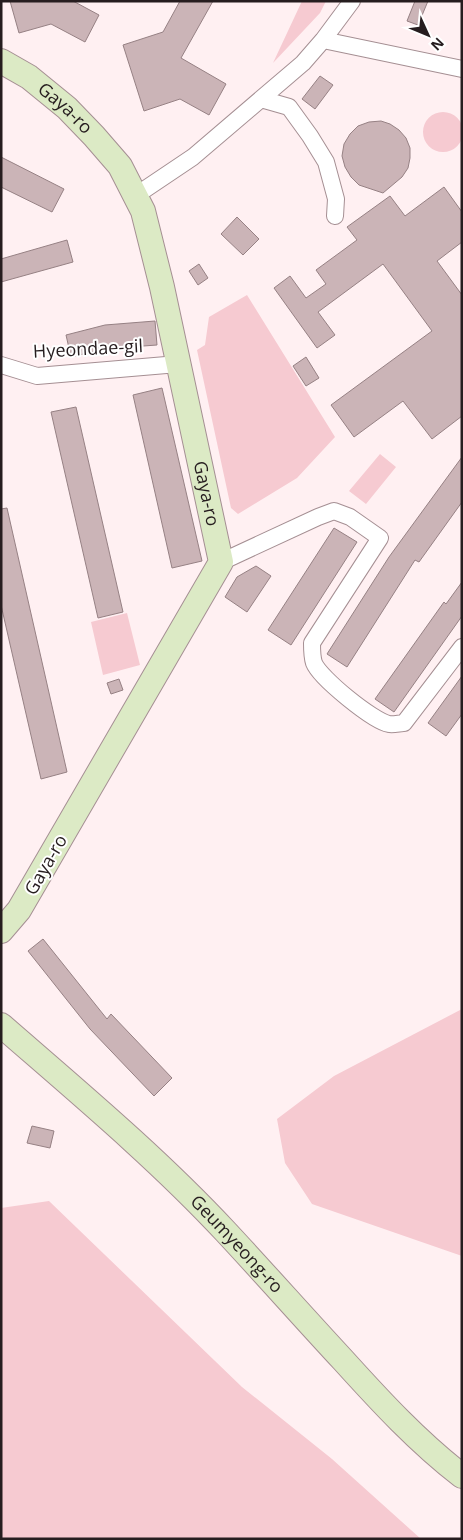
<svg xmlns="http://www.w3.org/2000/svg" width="463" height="1540" viewBox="0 0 463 1540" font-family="'Open Sans',sans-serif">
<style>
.green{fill:#f6cad1}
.building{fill:#cbb4b7;stroke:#968184}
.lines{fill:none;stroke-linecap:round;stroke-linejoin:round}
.street-casing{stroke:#a58f93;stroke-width:18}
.secondary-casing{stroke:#a58f93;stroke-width:26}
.street{stroke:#fff;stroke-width:16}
.secondary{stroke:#dceac5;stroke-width:24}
.labels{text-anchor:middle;stroke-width:4;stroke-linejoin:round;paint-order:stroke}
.street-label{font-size:18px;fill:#261d1f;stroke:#fff}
</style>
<rect width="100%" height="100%" fill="#fff0f2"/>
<!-- green -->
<path class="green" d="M 302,1 L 326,1 L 320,13 L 273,63 Z
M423 132a20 20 0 1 1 40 0a20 20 0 1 1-40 0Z
M 247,295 L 335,437 L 297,478 L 238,514 L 231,508 L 197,350 L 205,345 L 209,317 Z
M 380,454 L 396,467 L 366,504 L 349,491 Z
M 127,613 L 140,665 L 103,675 L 91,622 Z
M 462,1009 L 462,1256 L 312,1204 L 285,1163 L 277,1119 L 334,1076 Z
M 49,1201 L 242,1387 L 332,1459 L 421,1539 L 1,1539 L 1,1208 Z"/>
<!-- building -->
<path class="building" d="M 10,1 L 73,1 L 99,15 L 85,42 L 51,24 L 19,33 Z
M 180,1 L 213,1 L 181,58 L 226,84 L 209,115 L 180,99 L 144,111 L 123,45 L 163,32 Z
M 415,1 L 428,1 L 418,25 L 407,21 Z
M 320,76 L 333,85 L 315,109 L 302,99 Z
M 381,121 L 390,124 L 399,130 L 406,138 L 410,148 L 410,158 L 408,168 L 402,177 L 383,193 L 359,185 L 351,177 L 345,167 L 342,156 L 344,144 L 350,134 L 358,126 L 369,122 Z
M 1,157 L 64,189 L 52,212 L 1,187 Z
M 444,187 L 462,212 L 462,242 L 437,261 L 462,295 L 462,416 L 432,439 L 403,401 L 354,437 L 331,405 L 432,331 L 383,264 L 318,312 L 335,335 L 317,348 L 274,288 L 290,276 L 306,298 L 326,284 L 316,270 L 357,240 L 347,227 L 390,196 L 405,216 Z
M 237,217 L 259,239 L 243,255 L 221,234 Z
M 67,240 L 73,262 L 1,282 L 1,259 Z
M 199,264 L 208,278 L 198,285 L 189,271 Z
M 155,321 L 157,345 L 116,348 L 116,346 L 71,357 L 66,335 L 105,325 Z
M 306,357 L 319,378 L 306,386 L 293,366 Z
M 162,388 L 202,561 L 172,568 L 133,395 Z
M 76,407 L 123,612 L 98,618 L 51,412 Z
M 462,457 L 462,502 L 419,562 L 415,560 L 347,667 L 327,654 L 389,557 Z
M 7,508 L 67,772 L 41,779 L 1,605 L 1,509 Z
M 334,528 L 357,542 L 291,645 L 268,630 Z
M 256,566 L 271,576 L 247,612 L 225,597 L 237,577 Z
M 462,582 L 462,616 L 394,712 L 375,699 L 444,602 L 446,604 Z
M 462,676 L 462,714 L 446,736 L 428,723 Z
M 119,679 L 123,690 L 111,694 L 107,683 Z
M 43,939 L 107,1019 L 111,1014 L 172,1078 L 154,1096 L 90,1029 L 28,951 Z
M 32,1126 L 54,1131 L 50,1148 L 27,1143 Z"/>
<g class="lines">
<!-- street casing -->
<g class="street-casing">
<path id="street" d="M 323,40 L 462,69
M 261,99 L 289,107 L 310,136 L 326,162 L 336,199 L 335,216
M 135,196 L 193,157 L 303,63 L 323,40 L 352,1
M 1,365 L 37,376 L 178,364
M 221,562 L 318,517 L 334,511 L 350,517 L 380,538 L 312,643 C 312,649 312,657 314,663 C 320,678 373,721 389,724 C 393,725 400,723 404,723 L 462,647"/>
</g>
<!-- secondary casing -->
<g class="secondary-casing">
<g id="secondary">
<path id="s1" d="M 1,61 L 29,77 L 67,108 L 94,136 L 120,166 L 143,211 L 162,287 L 221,562 L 19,910 L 1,931"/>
<path id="s2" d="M 1,1025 C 78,1092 157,1158 226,1232 C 266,1275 304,1318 343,1360 C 381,1402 418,1442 462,1476"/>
</g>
</g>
<!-- street -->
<use href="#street" class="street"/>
<!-- secondary -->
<use href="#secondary" class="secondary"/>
</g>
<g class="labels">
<!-- street labels -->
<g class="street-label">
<text dy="6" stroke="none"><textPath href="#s1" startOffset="80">Gaya-ro</textPath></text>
<text transform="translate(88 349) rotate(-3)" y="6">Hyeondae-gil</text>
<text dy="6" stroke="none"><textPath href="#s1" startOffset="500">Gaya-ro</textPath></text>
<text transform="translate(46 865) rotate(-60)" y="6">Gaya-ro</text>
<text dy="6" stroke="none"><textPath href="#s2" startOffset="322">Geumyeong-ro</textPath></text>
</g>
</g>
<!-- border -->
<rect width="463" height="1540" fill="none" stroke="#261d1f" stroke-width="5"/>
<!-- north arrow -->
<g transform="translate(428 35) rotate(134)" stroke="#ffffff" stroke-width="4" paint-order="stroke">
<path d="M0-4L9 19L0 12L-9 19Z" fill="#261d1f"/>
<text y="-8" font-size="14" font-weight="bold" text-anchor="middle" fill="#261d1f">N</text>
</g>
</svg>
